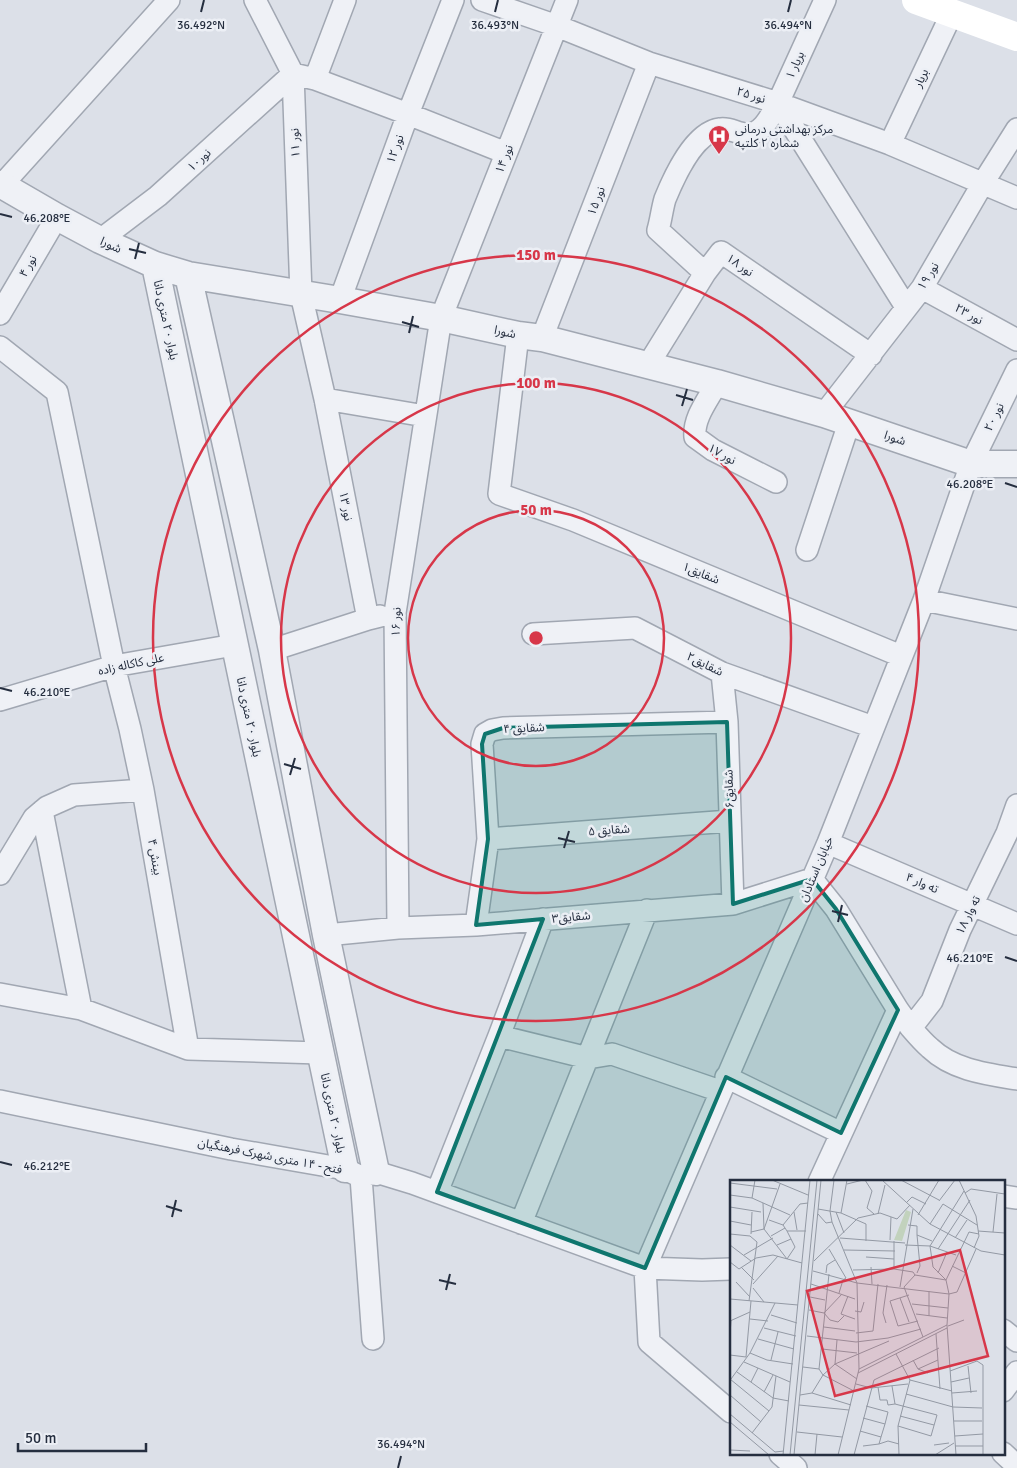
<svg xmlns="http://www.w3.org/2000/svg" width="1017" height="1468" viewBox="0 0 1017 1468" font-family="Signika,'Noto Sans Arabic',sans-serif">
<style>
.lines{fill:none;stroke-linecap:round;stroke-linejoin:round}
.minor-casing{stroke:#a1a7b2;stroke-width:24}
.tertiary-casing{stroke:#a1a7b2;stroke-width:29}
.minor{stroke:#eff1f6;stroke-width:21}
.tertiary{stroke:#eff1f6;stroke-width:26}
.secondary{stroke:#fff;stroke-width:28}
.marked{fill:#0f766e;fill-opacity:0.2;stroke:#0f766e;stroke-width:4;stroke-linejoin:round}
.ticks{fill:none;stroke:#252e3f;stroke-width:2}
.ring{fill:none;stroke:#d73749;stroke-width:2.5}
.labels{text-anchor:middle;stroke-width:5;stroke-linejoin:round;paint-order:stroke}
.street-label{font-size:12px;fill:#252e3f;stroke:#eceff5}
.poi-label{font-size:12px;fill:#252e3f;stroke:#eceff5;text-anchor:start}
.inset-road{fill:none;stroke:#9399a4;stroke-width:1}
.view{fill:#d73749;fill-opacity:0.15;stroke:#d73749;stroke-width:2.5}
.inset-edge{fill:none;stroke:#252e3f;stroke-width:2.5}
.ticks-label{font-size:12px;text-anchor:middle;fill:#252e3f;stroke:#eceff5;stroke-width:5;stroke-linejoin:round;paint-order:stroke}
.centre{fill:#d73749;stroke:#eceff5;stroke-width:2.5}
.ring-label{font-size:15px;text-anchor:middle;font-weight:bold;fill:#d73749;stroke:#eceff5;stroke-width:5;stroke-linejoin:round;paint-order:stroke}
</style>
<rect width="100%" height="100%" fill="#dce0e8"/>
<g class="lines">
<!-- minor casing -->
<g class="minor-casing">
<path id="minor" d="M 255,0 L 293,74 L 301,294 L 325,399 L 368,619
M 482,0 L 557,26 L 649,63 L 778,103 L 890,144 L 1017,198
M 315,79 L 345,0
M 778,103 L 906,307
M 890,144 L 952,13
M 2,185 L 169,0
M 100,240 L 158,196 L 293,74 L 315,79 L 408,114 L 506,153
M 705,273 L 658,230 C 661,220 662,209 665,199 C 674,177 694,132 720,129 C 729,127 738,134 747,134 C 763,134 771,115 778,103 L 825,0
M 922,288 L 1017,340
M 340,300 L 408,114 L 453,0
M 0,314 L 57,217
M 518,335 L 499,494 L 573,520 L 901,656
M 542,338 L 649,63
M 0,347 L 57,392 L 114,666 L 130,729 L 143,790 L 188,1049
M 648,365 L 705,273 L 721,252 L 871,355
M 717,383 C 708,400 693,418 695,437 L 713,450 L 776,482
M 325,399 L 425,416
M 824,414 L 922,288 L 983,183 L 1017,129
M 807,550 L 849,423
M 924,600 L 1017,619
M 533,634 L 635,628 L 722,673 L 873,727
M 272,650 L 368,619 L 380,616
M 722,673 L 727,722 L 733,904
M 0,700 L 114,666 L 234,645
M 42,811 L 81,1009
M 488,839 L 730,821
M 828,843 L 1017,924
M 0,874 L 34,818 L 47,807 L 74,795 L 143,790
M 476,925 L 488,839 L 482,744 L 485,734 L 492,730 L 503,728 L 727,722
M 398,928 L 395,613 L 441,318 L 567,0
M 326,935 L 398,928 L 476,925 L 733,904 L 812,879 L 836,909 L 898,1010 L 911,1028 L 932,1001 L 960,930 L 1007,833 L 1017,805
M 0,994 L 81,1009 L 188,1049 L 320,1053
M 911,1028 C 917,1035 923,1042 930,1048 C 953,1070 986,1074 1017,1079
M 499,1036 L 588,1058 L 612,1054 L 720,1091
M 726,1077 L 841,1133
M 0,1101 L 231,1149 L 345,1169 L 361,1177 L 376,1172 L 412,1183 L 645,1268 L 702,1270 L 731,1269
M 361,1177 L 373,1339
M 819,1182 L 898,1010
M 437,1192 L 499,1036 L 543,919
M 1003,1196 L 1017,1198
M 521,1223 L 647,910
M 1003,1330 L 1017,1341
M 1003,1391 L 1017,1372
M 731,1412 L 649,1342 L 645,1268 L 828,843 L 924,600 L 971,464 L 1017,370
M 1003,1453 L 1017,1466
M 780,1454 L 796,1468"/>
</g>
<!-- tertiary casing -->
<g class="tertiary-casing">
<path id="tertiary" d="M 0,184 L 57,217 L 100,240 L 155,265 L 188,275 L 340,300 L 441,318 L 518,335 L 542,338 L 717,383 L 824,414 L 971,464 L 1017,464
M 155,265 L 345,1169
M 188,275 L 272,650 L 326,935 L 376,1172"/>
</g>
<!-- minor -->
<use href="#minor" class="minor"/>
<!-- tertiary -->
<use href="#tertiary" class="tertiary"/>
<!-- secondary -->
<path class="secondary" d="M 916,0 L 1017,37"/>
</g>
<!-- marked area -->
<path class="marked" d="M 727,722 L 733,904 L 812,879 L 836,909 L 898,1010 L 841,1133 L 726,1077 L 645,1268 L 437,1192 L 543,919 L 476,925 L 488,839 L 482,744 L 485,734 L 503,728 Z"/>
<!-- ticks -->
<path class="ticks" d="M 201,12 L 204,0M 495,12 L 498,0M 788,12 L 791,0M 0,214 L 12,217M 129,249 L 146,253M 135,259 L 139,243M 402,322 L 419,327M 409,333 L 413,316M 676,395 L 693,400M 682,406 L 687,389M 1005,483 L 1017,487M 0,688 L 12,691M 284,764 L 301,769M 290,775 L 295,758M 558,838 L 575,842M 564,848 L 569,831M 832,911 L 848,915M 838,922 L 842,905M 1005,957 L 1017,961M 0,1162 L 12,1165M 166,1206 L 182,1211M 172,1217 L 176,1200M 439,1280 L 456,1284M 446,1290 L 450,1274M 398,1468 L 401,1456"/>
<!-- distance rings -->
<g class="ring">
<circle cx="536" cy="638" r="128"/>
<circle cx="536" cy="638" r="255"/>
<circle cx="536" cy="638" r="383"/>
</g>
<!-- icons -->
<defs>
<g id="hospital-pin" transform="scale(1.125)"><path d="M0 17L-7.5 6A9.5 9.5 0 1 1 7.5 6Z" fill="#d73749" stroke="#eceff5"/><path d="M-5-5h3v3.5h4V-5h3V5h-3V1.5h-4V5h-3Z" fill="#fff"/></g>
</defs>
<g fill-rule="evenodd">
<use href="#hospital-pin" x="719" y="136"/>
</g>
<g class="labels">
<!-- street labels -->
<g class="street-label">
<text transform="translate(795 65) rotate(-66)" y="4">بریار ۱</text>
<text transform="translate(921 78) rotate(-65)" y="4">بریار</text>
<text transform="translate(751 95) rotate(17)" y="4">نور ۲۵</text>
<text transform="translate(295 143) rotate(-92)" y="4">نور ۱۱</text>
<text transform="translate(395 149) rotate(-70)" y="4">نور ۱۲</text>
<text transform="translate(504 159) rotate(-68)" y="4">نور ۱۴</text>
<text transform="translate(199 160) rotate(-42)" y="4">نور۱۰</text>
<text transform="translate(596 201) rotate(-69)" y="4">نور ۱۵</text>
<text transform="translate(111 245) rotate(25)" y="4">شورا</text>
<text transform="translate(740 265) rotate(35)" y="4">نور ۱۸</text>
<text transform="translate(28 266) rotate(-60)" y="4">نور ۴</text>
<text transform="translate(928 276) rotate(-58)" y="4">نور ۱۹</text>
<text transform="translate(969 314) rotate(29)" y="4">نور ۲۳</text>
<text transform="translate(166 320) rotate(78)" y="4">بلوار ۲۰ متری دانا</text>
<text transform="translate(505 332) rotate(12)" y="4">شورا</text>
<text transform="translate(994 417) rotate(-64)" y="4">نور ۲۰</text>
<text transform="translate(895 438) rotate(19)" y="4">شورا</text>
<text transform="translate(722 454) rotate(29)" y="4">نور ۱۷</text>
<text transform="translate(346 506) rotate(79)" y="4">نور ۱۳</text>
<text transform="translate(701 573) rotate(22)" y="4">شقایق۱</text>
<text transform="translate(396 622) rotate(-88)" y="4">نور ۱۶</text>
<text transform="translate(131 664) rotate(-12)" y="4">علی کاکاله زاده</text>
<text transform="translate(705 664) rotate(26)" y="4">شقایق۲</text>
<text transform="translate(249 717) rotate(78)" y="4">بلوار ۲۰ متری دانا</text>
<text transform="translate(524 728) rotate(-3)" y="4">شقایق ۴</text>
<text transform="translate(729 789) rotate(-92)" y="4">شقایق۶</text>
<text transform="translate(609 830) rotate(-4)" y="4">شقایق ۵</text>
<text transform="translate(155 857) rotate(80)" y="4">بینش ۴</text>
<text transform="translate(816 869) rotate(-67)" y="4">خیابان استادان</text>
<text transform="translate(922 883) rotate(23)" y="4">ته وار ۴</text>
<text transform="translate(968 915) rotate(-64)" y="4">ته وار ۱۸</text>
<text transform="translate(571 917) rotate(-5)" y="4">شقایق۳</text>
<text transform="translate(333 1113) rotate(78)" y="4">بلوار ۲۰ متری دانا</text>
<text transform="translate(270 1156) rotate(11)" y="4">فتح - ۱۴ متری شهرک فرهنگیان</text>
</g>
<!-- poi labels -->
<g class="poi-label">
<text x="735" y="133">مرکز بهداشتی درمانی<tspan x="735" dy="14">شماره ۲ کلتپه</tspan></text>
</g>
</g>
<!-- overview -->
<g transform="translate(730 1180)">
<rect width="275" height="275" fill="#dce0e8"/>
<path d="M 176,30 L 181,32 L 172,61 L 164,60 Z" fill="#c2d2bd"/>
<path class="inset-road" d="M 42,0 L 78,15M 104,0 L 100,31 L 102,42 L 127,103 L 129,189 L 108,275M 135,0 L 142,11 L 137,28 L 144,34M 152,0 L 200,44 L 251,71 L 275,75M 171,0 L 209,20M 229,0 L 246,36 L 249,56 L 244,68M 0,3 L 47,9M 117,4 L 133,0M 234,11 L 200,66 L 203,87 L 216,100 L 239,52 L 249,54M 235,13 L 241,9 L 275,14M 0,15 L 22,18 L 60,35M 22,18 L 25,0M 209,21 L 225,0M 177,22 L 182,17 L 196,24M 33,23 L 34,49 L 57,79 L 65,67 L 57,51 L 53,45 L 39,40M 213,24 L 247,45M 0,27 L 31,32M 88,29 L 111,33 L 136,44 L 136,61M 64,32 L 67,50M 106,32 L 114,53M 111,33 L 117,0M 88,34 L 96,43 L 102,42M 148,34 L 155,5M 188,35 L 209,0M 0,41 L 21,45M 200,44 L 213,24M 53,45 L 70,24 L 78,23M 178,45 L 187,46 L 187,55M 57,51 L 76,51M 248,51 L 275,53M 21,52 L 34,49 L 50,4M 263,52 L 267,14M 0,54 L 20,56 L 27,62 L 19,121M 21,54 L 22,32M 41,56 L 55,48M 110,58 L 175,63M 225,58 L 237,40M 160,60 L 161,37M 0,65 L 21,81M 47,65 L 61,59M 175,65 L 200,66 L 226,75M 99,69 L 116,98 L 113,100 L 109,113M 208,69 L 240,20M 114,70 L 165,71M 14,75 L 43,58M 136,77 L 164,79M 84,81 L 128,38 L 150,33 L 167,39 L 180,25M 0,82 L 9,89 L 26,78 L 43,75 L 72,83M 222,86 L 236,93M 11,87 L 24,100M 141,87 L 142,104M 164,89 L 164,61M 123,90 L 164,89 L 183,92 L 185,95M 83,91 L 127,103 L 219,114 L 227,112 L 246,69M 96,93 L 97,85 L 105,80M 187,93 L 190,86 L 187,55 L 202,61M 208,93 L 217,72M 185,95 L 216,100 L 219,114 L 217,145 L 226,275M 185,95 L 174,107 L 193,157M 6,102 L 20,117M 23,104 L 48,76M 81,104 L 125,119M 170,107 L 183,29M 23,108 L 34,122M 199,111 L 199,136M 118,116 L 111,134 L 125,139M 80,117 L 95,120M 170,118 L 179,142M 0,119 L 68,125M 160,121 L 168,146 L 188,141M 160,121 L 179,115M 182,124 L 218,128M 79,130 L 94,133M 125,131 L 131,132 L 134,122M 94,133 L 100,140 L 108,142 L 114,136M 94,133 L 112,114M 186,134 L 217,138M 41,135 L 67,143M 20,139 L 38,141M 0,141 L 20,132M 156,143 L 153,133 L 157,105M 218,146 L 234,140M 94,147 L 125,151M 34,148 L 66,156M 126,153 L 143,151 L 148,104M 206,154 L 210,209M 0,155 L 1,140M 77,156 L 126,162 L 158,158 L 191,149M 28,159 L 64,169M 107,160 L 105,184 L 127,199M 92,169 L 127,173M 20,173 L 37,180 L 63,184M 166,174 L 180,200 L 168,246 L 169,275M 0,175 L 16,177 L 21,121M 41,180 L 48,152M 183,180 L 188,189 L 198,193M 14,182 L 60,202M 238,186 L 241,213M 73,187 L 89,189M 129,189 L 217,145M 188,189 L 208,180M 220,191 L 247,181 L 253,185 L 253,275M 7,192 L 43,218 L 59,221M 128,193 L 217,148M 93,195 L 89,189 L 99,94M 93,195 L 124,211M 0,199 L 39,231M 1,199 L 20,173 L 45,123M 180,200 L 222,211M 21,202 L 28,188M 221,202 L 239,198M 126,204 L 141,208 L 178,204M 162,206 L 165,224 L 207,235 L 201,256 L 168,246M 148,207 L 150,220 L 157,220 L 158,225 L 165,224M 34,212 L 43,195M 82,213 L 121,225M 222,213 L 247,211M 176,214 L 223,227 L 252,228M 0,215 L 31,242M 70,215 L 82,213 L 93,195 L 105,184 L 159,161M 69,225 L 119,230M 0,234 L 45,272 L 54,271M 170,236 L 204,245M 133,238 L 155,244M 224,241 L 252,241M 0,242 L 39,275M 130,251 L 151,257 L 155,244 L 158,232 L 136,226M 67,252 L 112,257M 22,253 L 42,227 L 46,196M 225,256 L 253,254M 149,264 L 158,261 L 169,264M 204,265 L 219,263M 133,266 L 149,264 L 151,257M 225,266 L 253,266M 0,270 L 20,271M 53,275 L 80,0M 60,275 L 87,0M 64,275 L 91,0M 85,275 L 87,254M 124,275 L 144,200 L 209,168M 205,275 L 224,263"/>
<path class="view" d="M 230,70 L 258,176 L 105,216 L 77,111 Z"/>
<rect width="275" height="275" class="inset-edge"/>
</g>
<g class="ticks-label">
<text x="201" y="29">36.492°N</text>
<text x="495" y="29">36.493°N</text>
<text x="788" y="29">36.494°N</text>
<text x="47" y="222">46.208°E</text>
<text x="970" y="488">46.208°E</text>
<text x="47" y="696">46.210°E</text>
<text x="970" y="962">46.210°E</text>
<text x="47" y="1170">46.212°E</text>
<text x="401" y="1448">36.494°N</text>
</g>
<circle cx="536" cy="638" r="8" class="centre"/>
<g class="ring-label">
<text x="536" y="260">150 m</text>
<text x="536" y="388">100 m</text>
<text x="536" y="515">50 m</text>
</g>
<!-- scale -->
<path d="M18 1443v8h128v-8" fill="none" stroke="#252e3f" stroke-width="2.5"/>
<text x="25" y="1443" font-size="15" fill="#252e3f" stroke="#eceff5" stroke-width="4" paint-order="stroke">50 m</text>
</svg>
